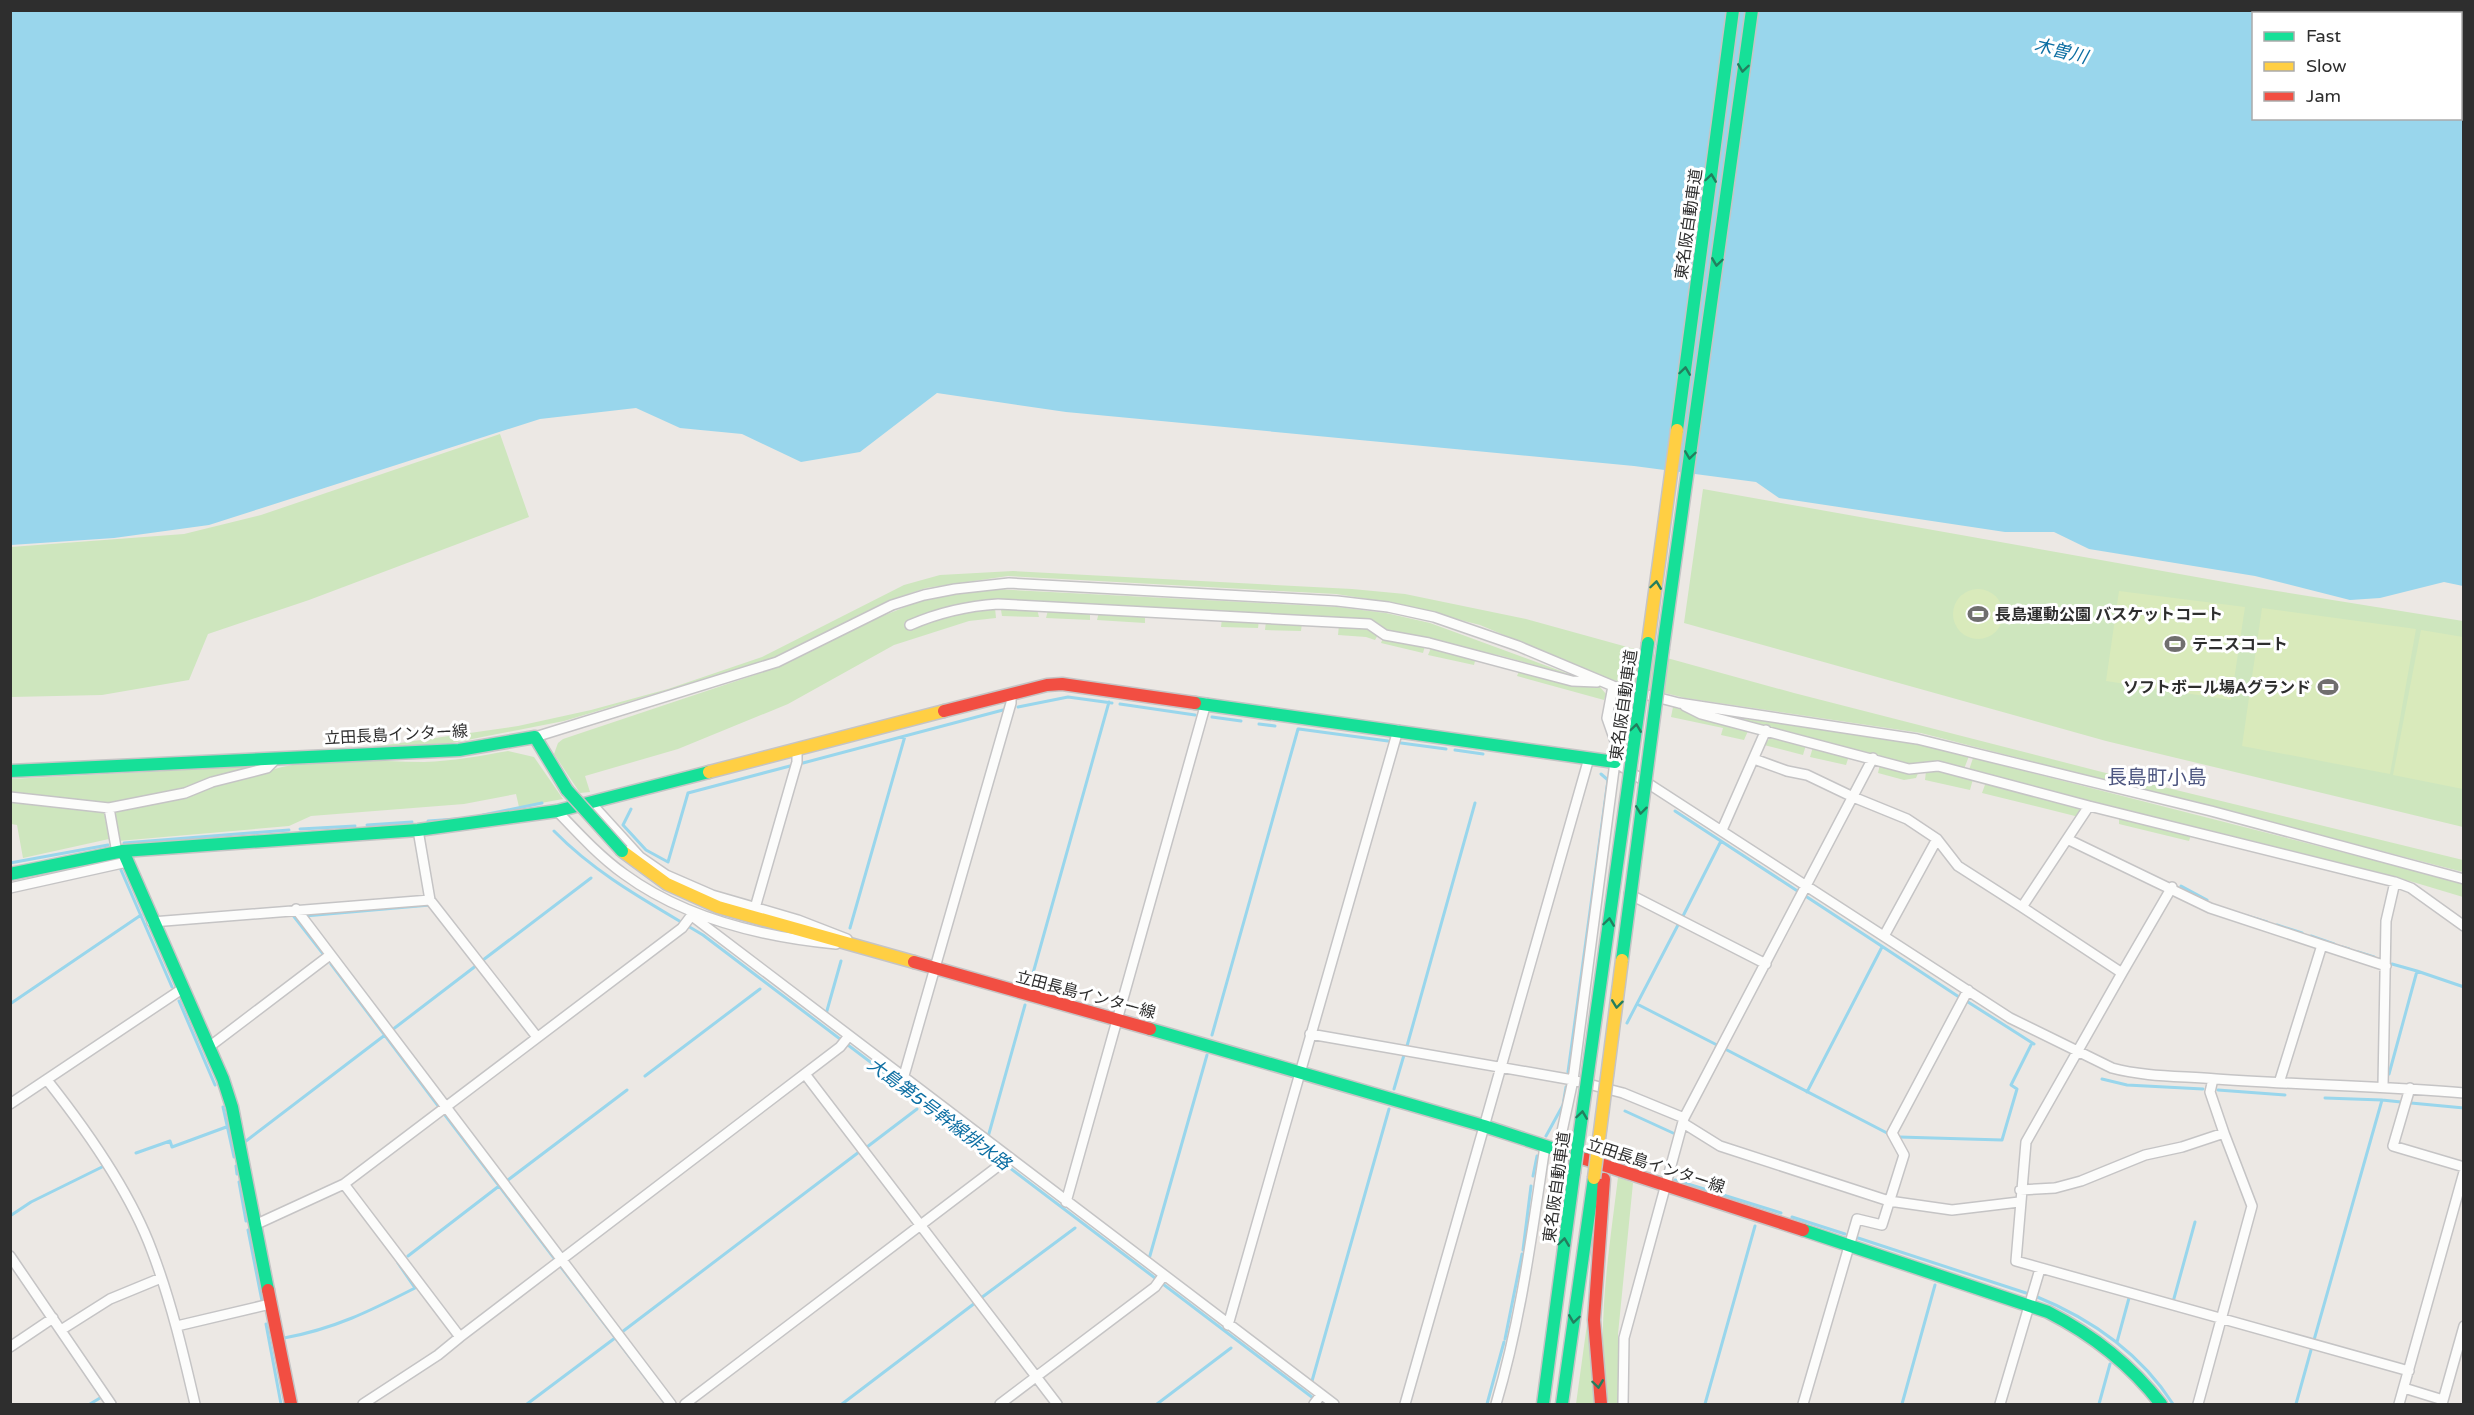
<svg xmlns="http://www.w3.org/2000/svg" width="2474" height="1415" viewBox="0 0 2474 1415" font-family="'Varela Round','Noto Sans JP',sans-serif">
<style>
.green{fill:#cee6be}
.pitch{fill:#d9eabb}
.water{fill:#99d6ec;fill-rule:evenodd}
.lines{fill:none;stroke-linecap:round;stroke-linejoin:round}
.stream{stroke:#99d6ec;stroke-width:3}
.street-casing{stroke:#c5c4c5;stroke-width:12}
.fast-casing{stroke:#c5c4c5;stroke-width:15}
.slow-casing{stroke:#c5c4c5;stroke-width:15}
.jam-casing{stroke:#c5c4c5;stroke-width:15}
.street{stroke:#fcfcfb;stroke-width:9}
.fast{stroke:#16e098;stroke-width:12}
.slow{stroke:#ffcf43;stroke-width:12}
.jam{stroke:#f24e42;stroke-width:12}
.fast-bridge-casing{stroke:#c5c4c5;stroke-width:15;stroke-linecap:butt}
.slow-bridge-casing{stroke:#c5c4c5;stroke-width:15;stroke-linecap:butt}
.fast-bridge{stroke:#16e098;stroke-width:12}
.slow-bridge{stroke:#ffcf43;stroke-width:12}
.oneway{stroke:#237e5e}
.labels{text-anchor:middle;stroke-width:6;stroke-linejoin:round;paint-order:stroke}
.street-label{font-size:16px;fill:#2e2e2e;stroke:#fff}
.poi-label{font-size:16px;font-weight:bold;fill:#2e2e2e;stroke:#fff;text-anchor:start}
.water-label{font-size:18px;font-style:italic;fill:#0d6fa3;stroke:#fff}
.quarter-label{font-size:20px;fill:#4d5680;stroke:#fff}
</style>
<rect width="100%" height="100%" fill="#ece8e4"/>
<!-- green -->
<path class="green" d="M 500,434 L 529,517 L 309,600 L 208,634 L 189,680 L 102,695 L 11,697 L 11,547 L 184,534 L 261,515 Z
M 1703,489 L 2258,588 L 2463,621 L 2463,827 L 2106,741 L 1684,623 Z
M 1013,571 L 1352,589 L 1405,594 L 1526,619 L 1794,693 L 2102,772 L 2463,860 L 2463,872 L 1921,733 L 1685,698 L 1609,679 L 1480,625 L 1394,603 L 1336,594 L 1008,576 L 926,588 L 896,598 L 775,658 L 564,721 L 452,743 L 365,748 L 518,726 L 591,710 L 668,689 L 762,657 L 904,585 L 940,575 Z
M 992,589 L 1337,607 L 1386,613 L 1430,623 L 1577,677 L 1502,656 L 1388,632 L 1370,620 L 996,600 C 964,603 934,609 904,623 L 907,628 L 940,615 L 995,608 L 996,618 L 969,621 L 894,645 L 788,704 L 678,749 L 585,776 L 590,792 L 580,793 L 554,754 L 558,743 L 563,739 L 778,667 L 865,623 L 925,599 Z
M 1004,607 L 1037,609 L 1039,617 L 1002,616 L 1001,610 Z
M 1048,610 L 1090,613 L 1090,620 L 1046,618 Z
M 1099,612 L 1145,615 L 1145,623 L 1097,620 Z
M 1222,618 L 1259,621 L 1258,628 L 1221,627 Z
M 1266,621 L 1302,623 L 1301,631 L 1265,630 Z
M 1339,625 L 1369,627 L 1379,633 L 1375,640 L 1366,637 L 1338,635 Z
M 1383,638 L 1425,646 L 1423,653 L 1381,643 Z
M 1431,648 L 1476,657 L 1474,665 L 1428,655 Z
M 1520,669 L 1585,687 L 1600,687 L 1606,694 L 1604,700 L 1517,676 Z
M 1673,707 L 1748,731 L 1744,740 L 1721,735 L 1723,728 L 1671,717 Z
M 1713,713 L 1877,736 L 1969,756 L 1964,769 L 1911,765 Z
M 1772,736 L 1806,745 L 1803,755 L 1764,745 Z
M 1813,747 L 1849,756 L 1846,765 L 1810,757 Z
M 508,751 L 534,757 L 563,799 L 519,807 L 516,794 L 464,804 L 311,816 L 289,826 L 118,841 L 114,815 L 117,809 L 263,773 C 313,754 372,762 424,762 C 453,761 480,756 508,751 Z
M 1973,758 L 2463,883 L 2463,897 L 2413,882 L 2198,830 L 1969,770 Z
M 1880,764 L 1919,771 L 1916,778 L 1904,780 L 1878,773 Z
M 259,766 L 186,791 L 107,805 L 11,795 L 11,779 Z
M 1942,770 L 1973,779 L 1970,790 L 1925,780 L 1926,771 Z
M 1986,782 L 2080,806 L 2083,811 L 2079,817 L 1982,793 Z
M 11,801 L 98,809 L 104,812 L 109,839 L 23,858 L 17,825 L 11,824 Z
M 2119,817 L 2191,835 L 2189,841 L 2119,824 Z
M 1618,1177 L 1633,1183 L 1618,1334 L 1618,1404 L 1609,1404 C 1594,1337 1610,1246 1618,1177 Z
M 1592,1288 L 1596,1404 L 1576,1404 Z"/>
<!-- pitch -->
<path class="pitch" d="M1953 614a25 25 0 1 1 50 0a25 25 0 1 1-50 0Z
M 2119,591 L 2245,607 L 2231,700 L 2106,681 Z
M 2262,608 L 2416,629 L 2390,774 L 2242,746 Z
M 2421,630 L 2463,637 L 2463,789 L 2393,775 Z"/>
<!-- water -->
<path class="water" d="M 11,11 L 2463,11 L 2463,586 L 2444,582 L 2380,598 L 2350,600 L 2255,576 L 2089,549 L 2054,532 L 2005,532 L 1779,498 L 1756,482 L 1634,466 L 1066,412 L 937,393 L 860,452 L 801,462 L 742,434 L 680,428 L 636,408 L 540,419 L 209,525 L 114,538 L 11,545 ZM 2254,14 L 2460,14 L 2460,118 L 2254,118 Z"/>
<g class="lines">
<!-- stream -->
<path class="stream" d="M 1120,704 L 1195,715
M 1018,707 L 1068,697 L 1112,703
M 1212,717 L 1241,721
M 1259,724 L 1275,726
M 1299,729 L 1388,741
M 1401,743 L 1446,749
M 1455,750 L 1483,754
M 803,763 L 1003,710
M 631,809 L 623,825 L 646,850 L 668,862 L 688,793 L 790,766
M 1675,811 L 1799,892
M 483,815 L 542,803
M 428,821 L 456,819
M 367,825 L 412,822
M 300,829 L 355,826
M 554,831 C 598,876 650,903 703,935 L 1321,1404
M 124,843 L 289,830
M 10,863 L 108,845
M 121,870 L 172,987
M 2181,886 L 2207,900
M 1807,897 L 1959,997
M 292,914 L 324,955
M 305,916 L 430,905
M 2247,916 L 2267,922
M 1682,918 L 1721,841
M 2277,925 L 2302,933
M 850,928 L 905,736
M 2311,936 L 2334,944
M 2342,947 L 2349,949
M 2358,952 L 2374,957
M 483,960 L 591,878
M 331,964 L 439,1107
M 2417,971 L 2464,987
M 1030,984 L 1109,702
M 179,1001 L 215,1085
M 1968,1002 L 2034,1044
M 10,1004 L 141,915
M 1637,1004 L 1717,1045 L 1716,1048
M 826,1014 L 841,961
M 1627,1023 L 1679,923
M 392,1030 L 477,965
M 1212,1035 L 1298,729
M 1407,1046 L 1475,803
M 1727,1050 L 1887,1133
M 1568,1072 L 1608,780 L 1601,774
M 2389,1074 L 2417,971 L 2392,964
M 645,1076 L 760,989
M 2102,1079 L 2127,1085 L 2203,1089
M 1394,1089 L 1404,1055
M 2218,1090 L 2285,1095
M 1807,1092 L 1882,947
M 2382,1100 L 2401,1102
M 2411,1103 L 2464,1108
M 223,1107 L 234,1157
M 1625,1111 L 1673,1133
M 445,1115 L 554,1258
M 1546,1136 L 1563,1105 L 1566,1087
M 988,1137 L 1025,1005
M 1899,1137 L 2002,1140 L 2017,1089 L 2011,1085 L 2032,1043
M 246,1141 L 385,1035
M 867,1147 L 917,1109
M 136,1153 L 170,1141 L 172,1147 L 229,1126
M 236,1166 L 237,1174
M 1533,1176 L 1537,1156
M 508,1180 L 627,1090
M 1675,1180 L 1781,1213
M 239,1182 L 246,1221
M 10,1216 L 31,1202 L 102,1167
M 1792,1217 L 1845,1234
M 248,1230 L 262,1301
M 1855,1237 L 2026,1293
M 1523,1250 L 1531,1186
M 408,1256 L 499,1186
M 1149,1259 L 1207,1055
M 561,1267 L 666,1404
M 2035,1296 C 2092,1319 2140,1353 2173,1404
M 981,1298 L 1075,1228
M 2173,1302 L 2195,1222
M 266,1324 L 281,1404
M 622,1332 L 859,1152
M 284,1338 C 334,1329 370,1311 415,1288 L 398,1263
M 1505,1339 L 1522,1254
M 2314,1340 L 2382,1100 L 2325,1098
M 2117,1342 L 2129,1298
M 1312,1381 L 1389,1109
M 90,1404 L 100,1398
M 527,1404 L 615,1338
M 842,1404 L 975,1303
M 1157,1404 L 1231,1348
M 1487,1404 L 1504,1342
M 1705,1404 L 1755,1226
M 1902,1404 L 1935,1285
M 2099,1404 L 2110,1364
M 2296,1404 L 2311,1350"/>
<!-- street casing -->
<g class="street-casing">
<path id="street" d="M 910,625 C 940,612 966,606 998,604 L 1369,624 L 1385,635 L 1429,643 L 1572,681 L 1597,682
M 1685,706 L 1701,714 L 1909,769 L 1938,766 L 2089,806 L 2022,907 L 2122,973 L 2026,1142 L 2016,1261 L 2409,1371
M 535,737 L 777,662 L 892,605 L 924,595 L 955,589 L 1009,583 L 1337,601 L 1388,607 L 1434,617 L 1518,646 L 1613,686 L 1679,703 L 1917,739 L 2211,811 L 2464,879
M 1754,759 L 1787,771 L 1807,775 L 1853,797 L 1907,819 L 1937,839 L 1958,866 L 2022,907
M 1615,762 L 2010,1018 L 2112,1068 C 2145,1077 2182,1076 2216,1079 C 2299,1085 2381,1086 2464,1093
M 10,797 L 109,808 L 185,793 L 212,782 L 267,768 L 277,758
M 590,802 L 640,857 L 666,875 L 712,895 L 798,920 L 847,939
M 2089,806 L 2395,882 L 2411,888 L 2464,926
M 109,808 L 117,853
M 557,811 C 578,833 599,856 624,874 C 684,918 763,937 836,944
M 418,830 L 430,900 L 537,1037
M 1722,830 L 1766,730
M 2067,839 L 2210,908 L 2322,945 L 2279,1083
M 10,888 L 127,862
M 1629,894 L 1766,964
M 755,908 L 797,762 L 797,751
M 296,909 L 671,1404
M 692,916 L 1334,1404
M 152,922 L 430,900
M 1884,936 L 1937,839
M 2322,945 L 2386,966
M 2122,973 L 2172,887
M 1310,1034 L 1573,1080 L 1623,1093 L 1684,1118
M 209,1047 L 330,955
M 805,1074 L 1057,1404
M 903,1079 L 1011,703 L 1011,695
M 47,1080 C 85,1128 131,1194 152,1251 C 171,1301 183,1352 195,1404
M 2383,1086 L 2386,921 L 2395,882
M 2410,1088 L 2393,1146 L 2464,1167
M 10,1104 L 182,989
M 1683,1123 L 1720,1146 L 1889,1201 L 1952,1210 L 2019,1202
M 1558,1150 L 1573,1080 L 1615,762 L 1615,741 L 1607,718 L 1613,686
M 344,1184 L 460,1337 L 840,1047 L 848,1037
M 2020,1190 L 2055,1188 L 2081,1181 L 2145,1155 L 2182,1147 L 2224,1133 L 2210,1092 L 2213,1079
M 1066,1202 L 1206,703
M 257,1224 L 344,1184 L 682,928 L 694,912
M 10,1256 L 111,1404
M 1228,1325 L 1398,730
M 177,1326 L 270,1304
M 61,1330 L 110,1299 L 161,1278
M 10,1347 L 53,1318
M 2404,1388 L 2443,1400
M 363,1404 L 438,1355 L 460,1337
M 685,1404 L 997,1167 L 1006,1157
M 1000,1404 L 1155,1287 L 1163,1276
M 1314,1404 L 1321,1395
M 1405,1404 L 1589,758
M 1496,1404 C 1521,1320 1532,1233 1545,1146
M 1623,1404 L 1624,1338 L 1684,1118 L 1873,758
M 1803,1404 L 1857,1219 L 1882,1225 L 1904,1155 L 1892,1133 L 1968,990
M 2000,1404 L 2040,1269
M 2198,1404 L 2252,1206 L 2224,1133
M 2399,1404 L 2464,1172
M 2442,1404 L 2464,1326"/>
</g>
<!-- fast casing -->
<g class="fast-casing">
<path id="fast" d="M 1677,430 L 1733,10
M 1663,648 L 1752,10
M 1195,703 L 1615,762
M 10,771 L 459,750 L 535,737 L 567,790
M 123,851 L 223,1079 L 232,1107 L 268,1290
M 10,874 L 123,851 L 418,830 L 557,811 L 709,772
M 1150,1029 L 1484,1126 L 1585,1159
M 1803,1230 L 2048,1312 C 2093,1335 2130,1364 2161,1404
M 1543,1404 L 1574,1173
M 1562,1404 L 1594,1178"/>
</g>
<!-- slow casing -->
<g class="slow-casing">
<path id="slow" d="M 1648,643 L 1677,430
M 709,772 L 944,711
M 622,851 L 667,884 L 718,907 L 914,962"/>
</g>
<!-- jam casing -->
<g class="jam-casing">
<path id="jam" d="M 944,711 L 1047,685 L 1062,684 L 1195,703
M 914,962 L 1150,1029
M 1585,1159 L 1803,1230
M 268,1290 L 291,1404
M 1601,1404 L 1594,1320 L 1604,1179"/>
</g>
<!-- street -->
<use href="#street" class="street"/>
<!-- fast -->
<use href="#fast" class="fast"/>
<!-- slow -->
<use href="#slow" class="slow"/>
<!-- jam -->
<use href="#jam" class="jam"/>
<!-- fast-bridge casing -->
<g class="fast-bridge-casing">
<path id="fast-bridge" d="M 567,790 L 622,851
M 1622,960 L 1663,648
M 1574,1173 L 1648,643"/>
</g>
<!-- slow-bridge casing -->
<g class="slow-bridge-casing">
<path id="slow-bridge" d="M 1594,1178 L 1622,960"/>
</g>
<!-- fast-bridge -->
<use href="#fast-bridge" class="fast-bridge"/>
<!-- slow-bridge -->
<use href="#slow-bridge" class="slow-bridge"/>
</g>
<!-- one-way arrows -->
<defs><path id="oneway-chevron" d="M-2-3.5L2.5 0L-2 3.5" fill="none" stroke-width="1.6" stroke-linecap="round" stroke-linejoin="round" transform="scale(1.5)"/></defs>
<g class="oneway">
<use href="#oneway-chevron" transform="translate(1743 68) rotate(98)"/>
<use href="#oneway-chevron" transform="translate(1711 178) rotate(-82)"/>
<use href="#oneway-chevron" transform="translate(1717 262) rotate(98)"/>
<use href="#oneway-chevron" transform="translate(1685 371) rotate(-82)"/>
<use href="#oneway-chevron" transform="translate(1690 455) rotate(98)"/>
<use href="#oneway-chevron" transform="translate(1656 585) rotate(-82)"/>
<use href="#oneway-chevron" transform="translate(1636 728) rotate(-82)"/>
<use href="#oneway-chevron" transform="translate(1641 810) rotate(97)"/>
<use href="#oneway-chevron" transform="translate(1609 922) rotate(-82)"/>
<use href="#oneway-chevron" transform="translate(1617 1004) rotate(97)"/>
<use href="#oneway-chevron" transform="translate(1582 1115) rotate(-82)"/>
<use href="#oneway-chevron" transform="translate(1564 1242) rotate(-82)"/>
<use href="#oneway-chevron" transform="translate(1574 1319) rotate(98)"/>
<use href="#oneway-chevron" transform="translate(1598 1384) rotate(82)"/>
</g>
<!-- icons -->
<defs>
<g id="stadium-bare" transform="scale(1.62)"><path d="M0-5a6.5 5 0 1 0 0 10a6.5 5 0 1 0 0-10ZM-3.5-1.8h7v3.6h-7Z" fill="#706f6e" stroke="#fff" stroke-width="2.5" paint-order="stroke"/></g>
</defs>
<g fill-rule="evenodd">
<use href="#stadium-bare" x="1978" y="614"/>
<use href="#stadium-bare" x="2175" y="644"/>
<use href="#stadium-bare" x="2328" y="687"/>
</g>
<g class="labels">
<!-- street labels -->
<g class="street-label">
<text transform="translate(1688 224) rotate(-82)" y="6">東名阪自動車道</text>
<text transform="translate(1623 705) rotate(-82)" y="6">東名阪自動車道</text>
<text transform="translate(396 734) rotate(-3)" y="6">立田長島インター線</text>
<text transform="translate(1086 994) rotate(15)" y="6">立田長島インター線</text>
<text transform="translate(1656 1165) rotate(18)" y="6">立田長島インター線</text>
<text transform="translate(1556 1187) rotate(-82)" y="6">東名阪自動車道</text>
</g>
<!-- poi labels -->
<g class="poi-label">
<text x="1995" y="620">長島運動公園 バスケットコート</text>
<text x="2192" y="650">テニスコート</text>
<text x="2311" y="693" text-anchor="end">ソフトボール場Aグランド</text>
</g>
<!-- water labels -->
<g class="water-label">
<text transform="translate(2061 51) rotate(14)" y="6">木曽川</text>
<text transform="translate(939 1114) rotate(37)" y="6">大島第5号幹線排水路</text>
</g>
<!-- quarter labels -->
<g class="quarter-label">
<text x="2157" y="784">長島町小島</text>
</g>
</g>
<!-- border -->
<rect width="2474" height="1415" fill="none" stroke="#2e2e2e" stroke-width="24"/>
<!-- legend -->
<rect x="2252" y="12" width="210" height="108" fill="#ffffff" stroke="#ababab" stroke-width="1.5"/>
<rect x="2264" y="32" width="30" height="9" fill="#16e098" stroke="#ababab" stroke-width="1.5"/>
<text x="2306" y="42" font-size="18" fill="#2e2e2e">Fast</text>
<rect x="2264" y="62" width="30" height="9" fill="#ffcf43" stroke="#ababab" stroke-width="1.5"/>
<text x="2306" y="72" font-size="18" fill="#2e2e2e">Slow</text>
<rect x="2264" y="92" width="30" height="9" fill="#f24e42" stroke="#ababab" stroke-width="1.5"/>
<text x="2306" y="102" font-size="18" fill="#2e2e2e">Jam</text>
</svg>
